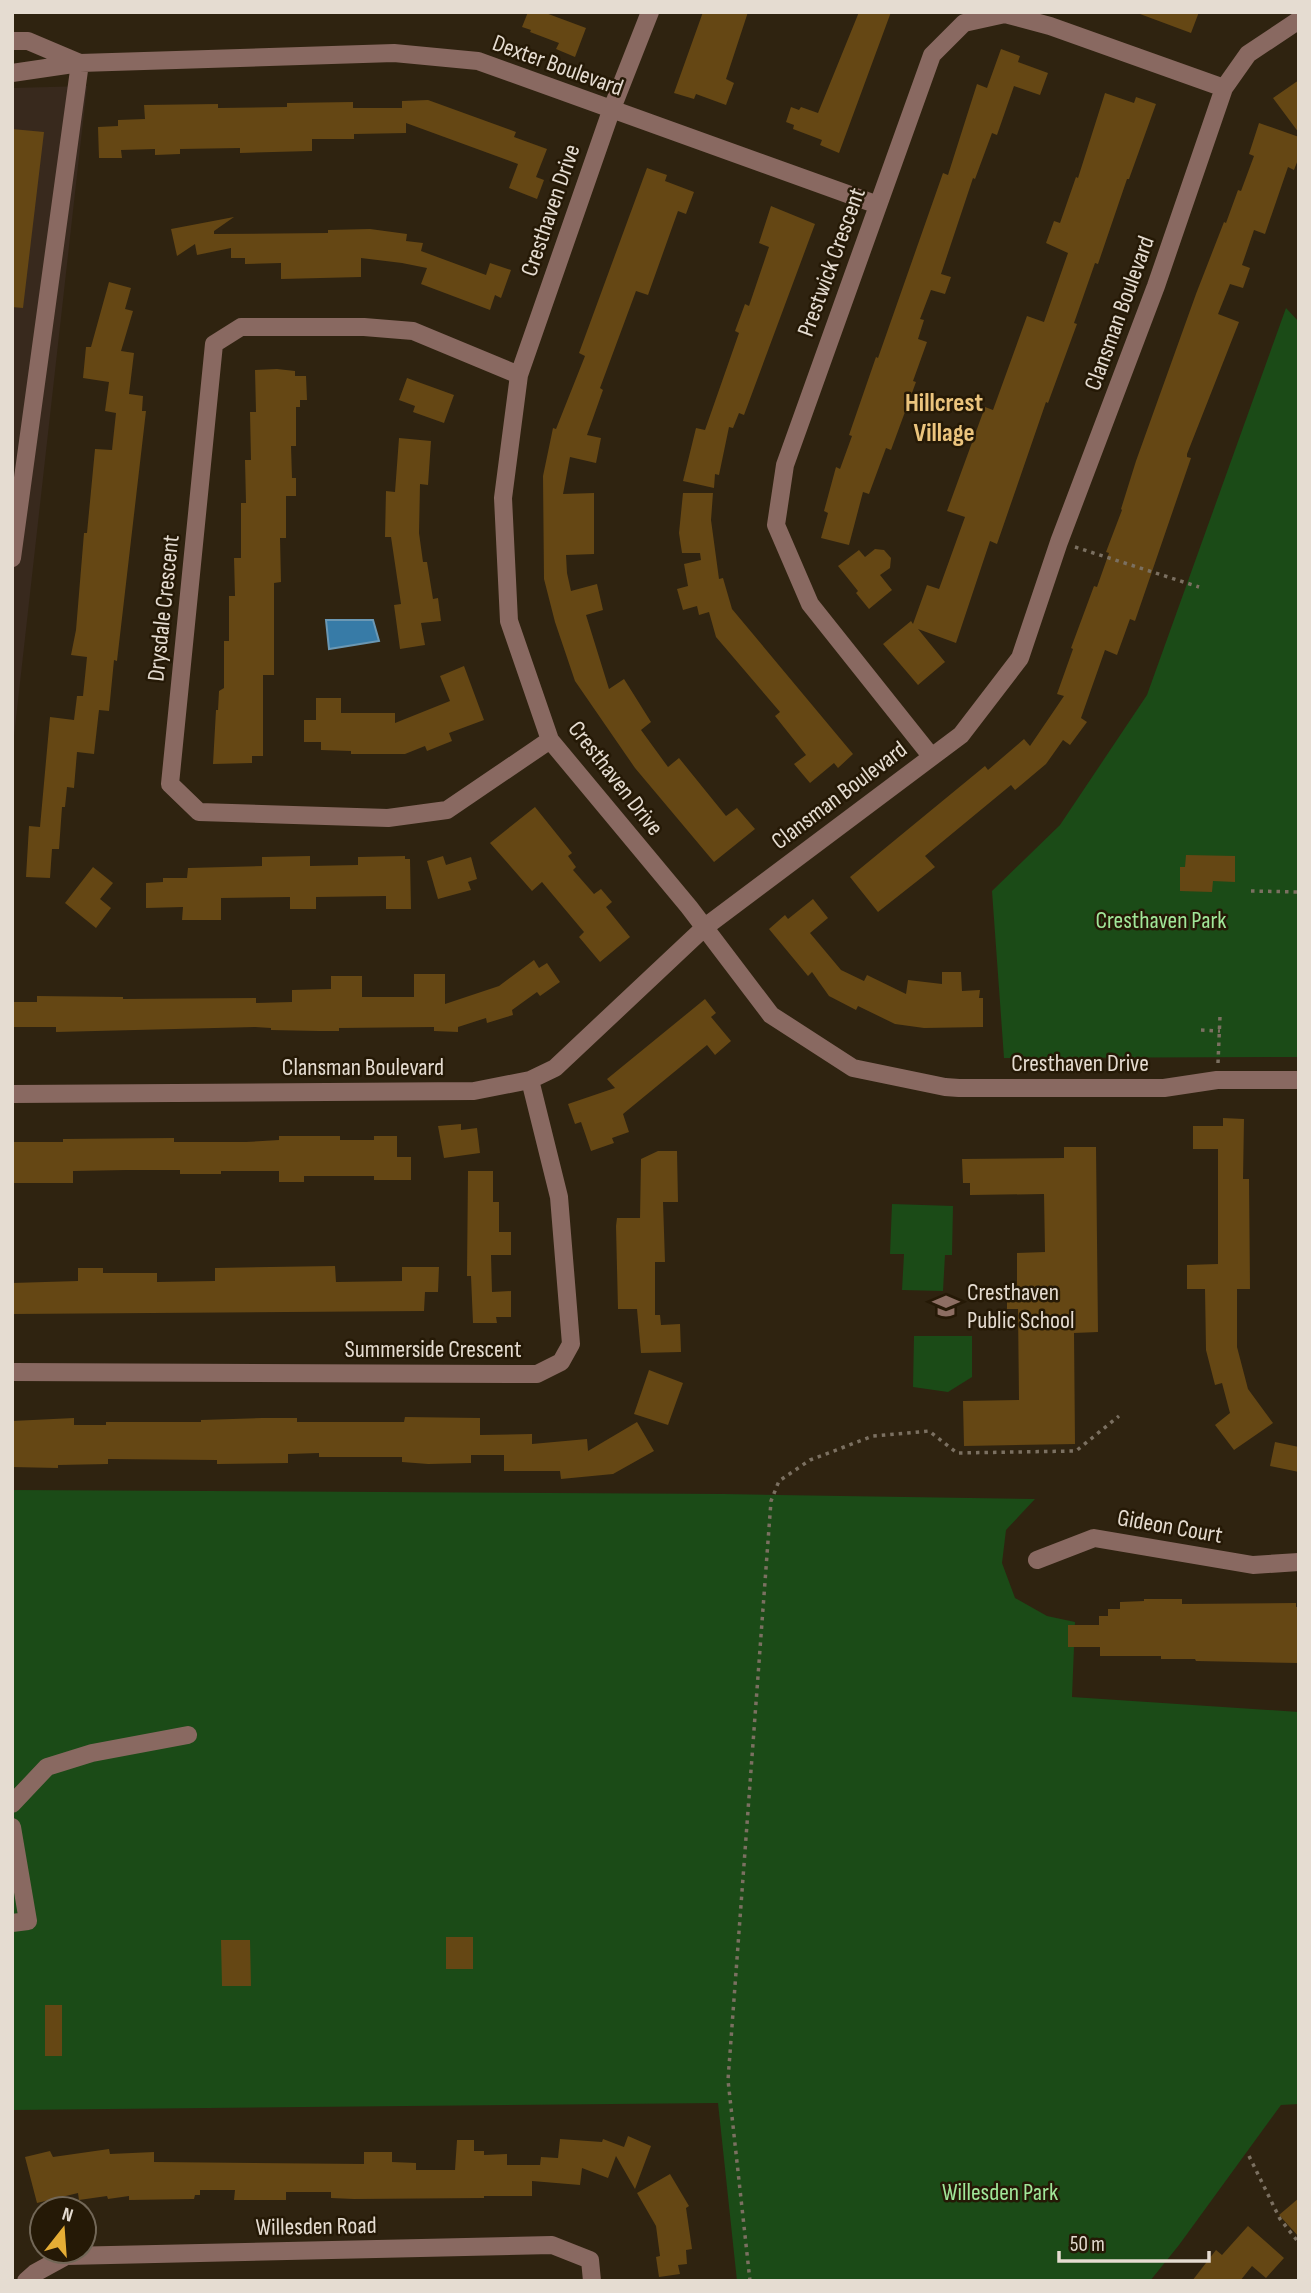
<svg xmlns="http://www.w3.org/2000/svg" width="1311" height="2293" viewBox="0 0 1311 2293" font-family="'Sofia Sans Condensed',sans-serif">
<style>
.commercial{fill:#38291d}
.green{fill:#1b4b17}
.water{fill:#377ba7;stroke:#6b98b4;stroke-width:2}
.building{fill:#654714}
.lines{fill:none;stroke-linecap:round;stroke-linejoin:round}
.path{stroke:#7b7061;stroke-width:3.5;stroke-dasharray:3.5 5;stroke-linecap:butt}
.minor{stroke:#896961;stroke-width:18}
.labels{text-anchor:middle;stroke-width:5;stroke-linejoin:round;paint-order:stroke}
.street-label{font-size:24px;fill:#e5dcd1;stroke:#251906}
.park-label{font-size:24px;fill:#a1e799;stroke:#251906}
.poi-label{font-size:24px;fill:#e5dcd1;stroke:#251906;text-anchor:start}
.neighbourhood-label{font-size:26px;font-weight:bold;fill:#ebc47d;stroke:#251906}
</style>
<rect width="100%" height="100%" fill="#2f2310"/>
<!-- commercial -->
<path class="commercial" d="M 87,86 L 12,754 L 12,88 Z"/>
<!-- green -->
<path class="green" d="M 1286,308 L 1299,322 L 1299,1057 L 1004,1058 L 992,891 L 1060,825 L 1147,695 Z
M 892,1204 L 953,1206 L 952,1255 L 945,1255 L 943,1291 L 902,1290 L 904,1254 L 890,1254 Z
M 914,1336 L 972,1336 L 972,1377 L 948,1392 L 913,1387 Z
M 12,1490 L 723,1494 L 1035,1499 L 1006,1530 L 1002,1563 L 1015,1598 L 1047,1616 L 1075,1622 L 1072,1697 L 1299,1712 L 1299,2104 L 1281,2105 L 1179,2245 L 1150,2281 L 737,2281 L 718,2103 L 12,2110 Z"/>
<!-- water -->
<path class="water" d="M 326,620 L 373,620 L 379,641 L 329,649 Z"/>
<!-- building -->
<path class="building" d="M 528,12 L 543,12 L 586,28 L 575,57 L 556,49 L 559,43 L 530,32 L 531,30 L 522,27 Z
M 703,12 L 748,12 L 726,79 L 734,83 L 726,105 L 696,94 L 694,99 L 674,93 Z
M 859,12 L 891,12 L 839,153 L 820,145 L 822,140 L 793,129 L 794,125 L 786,122 L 791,107 L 799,110 L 801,107 L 818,113 Z
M 1141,12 L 1199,12 L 1191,33 L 1140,14 Z
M 1001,49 L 1020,56 L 1018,62 L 1048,73 L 1040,95 L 1014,86 L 997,135 L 992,133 L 975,179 L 973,178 L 941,274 L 951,277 L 945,294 L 931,290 L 920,319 L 924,320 L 918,339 L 927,342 L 913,381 L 916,382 L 891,450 L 886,448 L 869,494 L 863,492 L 849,545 L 821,538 L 828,513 L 824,511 L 836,467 L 840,469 L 852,436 L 849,435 L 876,357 L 878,358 L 943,173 L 948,175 L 977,84 L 987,88 Z
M 1299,80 L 1299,133 L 1273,98 Z
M 1105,93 L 1134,103 L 1136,97 L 1156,104 L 1129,179 L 1127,179 L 1098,264 L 1095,263 L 1074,323 L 1077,324 L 1048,403 L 1046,402 L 997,544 L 990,541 L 956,643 L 918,629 L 945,662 L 918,685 L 883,644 L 911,621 L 913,624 L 927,585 L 939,589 L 965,517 L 947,511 L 985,407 L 993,410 L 1027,316 L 1044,322 L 1068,253 L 1046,243 L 1054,221 L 1060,223 L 1076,177 L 1078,178 Z
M 428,100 L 516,132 L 514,137 L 547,149 L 536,177 L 544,180 L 537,199 L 509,188 L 518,164 L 406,123 L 406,133 L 354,134 L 354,139 L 312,139 L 312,151 L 240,153 L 240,148 L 180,149 L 180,154 L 155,155 L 155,149 L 121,150 L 122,158 L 99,158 L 98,127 L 118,126 L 118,120 L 145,119 L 144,105 L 218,104 L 218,108 L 287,107 L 287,103 L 353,102 L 353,108 L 402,108 L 402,101 Z
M 1259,123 L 1299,137 L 1299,157 L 1294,170 L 1288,167 L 1265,234 L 1254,230 L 1242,265 L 1250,268 L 1243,288 L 1230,284 L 1218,314 L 1239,322 L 1187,454 L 1187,457 L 1191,458 L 1135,621 L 1130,619 L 1117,655 L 1105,650 L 1081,718 L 1087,722 L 1070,745 L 1063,740 L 1046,764 L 1015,790 L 1011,785 L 925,856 L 935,867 L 878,912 L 850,877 L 985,766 L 988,770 L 1024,739 L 1030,746 L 1064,696 L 1057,694 L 1073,649 L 1071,648 L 1094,586 L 1097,587 L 1109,553 L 1106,552 L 1122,510 L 1121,509 L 1136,461 L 1196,294 L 1224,222 L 1226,223 L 1238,190 L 1241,191 L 1254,156 L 1249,154 Z
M 12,129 L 44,132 L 23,308 L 12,307 Z
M 647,168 L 667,175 L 665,181 L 694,192 L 686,214 L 678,211 L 648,295 L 636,291 L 600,388 L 603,390 L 587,435 L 601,438 L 596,463 L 570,457 L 563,494 L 594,493 L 594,554 L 566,555 L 567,573 L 571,591 L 597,584 L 603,610 L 586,615 L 609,689 L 624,679 L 651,722 L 641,730 L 668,767 L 679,758 L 726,816 L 737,808 L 755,829 L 714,862 L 635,768 L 575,681 L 555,622 L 544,579 L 543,476 L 553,428 L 556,429 L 585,356 L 579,353 Z
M 771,206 L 815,224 L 744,415 L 739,413 L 733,428 L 729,427 L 719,475 L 715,474 L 714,488 L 683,481 L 696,428 L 705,430 L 739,333 L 735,331 L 745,304 L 749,306 L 769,247 L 759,243 Z
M 234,217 L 214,231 L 214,234 L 328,233 L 328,230 L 370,229 L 407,234 L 406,241 L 423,243 L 421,251 L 486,275 L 490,263 L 511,270 L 501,298 L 495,295 L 490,310 L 421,284 L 427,268 L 402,263 L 361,258 L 361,277 L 281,279 L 281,263 L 245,264 L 245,258 L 231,258 L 231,248 L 197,255 L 195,244 L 177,256 L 171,229 Z
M 109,282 L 131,288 L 125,309 L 133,311 L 121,351 L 134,353 L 129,394 L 143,396 L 142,411 L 146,411 L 117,661 L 114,660 L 109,711 L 99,710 L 94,754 L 77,752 L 74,788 L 67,787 L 65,807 L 62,807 L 59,849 L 52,849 L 50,878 L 26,877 L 29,826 L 40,827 L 50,717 L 74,720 L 77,696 L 83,696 L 87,657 L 71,655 L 76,630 L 84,533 L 87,533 L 95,449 L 112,450 L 116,413 L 105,411 L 109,382 L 83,378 L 86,347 L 91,347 Z
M 277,369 L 295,371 L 295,376 L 306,376 L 307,400 L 300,400 L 300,407 L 296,407 L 296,446 L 291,446 L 292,478 L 296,478 L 296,496 L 286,496 L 286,538 L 280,538 L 281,582 L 274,583 L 274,675 L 263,675 L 263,756 L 252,756 L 252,763 L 213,764 L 216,710 L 218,710 L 219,691 L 224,688 L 224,641 L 229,641 L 229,596 L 235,596 L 234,558 L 241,558 L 241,503 L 246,503 L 245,460 L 251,460 L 250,412 L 256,412 L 255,370 Z
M 407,378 L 454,395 L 444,423 L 413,412 L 415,406 L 399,400 Z
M 399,438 L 431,441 L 428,485 L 420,484 L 419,533 L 423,562 L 427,562 L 433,599 L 438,598 L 441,621 L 421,623 L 425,645 L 400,649 L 394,605 L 401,604 L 391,537 L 385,537 L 386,491 L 395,492 Z
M 683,493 L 713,493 L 711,520 L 719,579 L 723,578 L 732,609 L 853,754 L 838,768 L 834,763 L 810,783 L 794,764 L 806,755 L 775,716 L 780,712 L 716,637 L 709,612 L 699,615 L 697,606 L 683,610 L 677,589 L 688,586 L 684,564 L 701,560 L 700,553 L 682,553 L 679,533 Z
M 875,549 L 884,550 L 891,558 L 890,568 L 880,575 L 892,590 L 869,609 L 856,593 L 858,591 L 838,566 L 859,550 L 865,557 Z
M 464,666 L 484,720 L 449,733 L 452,741 L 427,751 L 425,746 L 405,754 L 351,754 L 351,751 L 321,750 L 321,742 L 304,742 L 304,720 L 316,720 L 316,698 L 341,698 L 341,713 L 395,713 L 395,723 L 450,701 L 440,676 Z
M 535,807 L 572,853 L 568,856 L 576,867 L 573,870 L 594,894 L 601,889 L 612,902 L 606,907 L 630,937 L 600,962 L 579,937 L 584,932 L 542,882 L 532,891 L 490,843 Z
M 1186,855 L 1235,856 L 1235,882 L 1213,881 L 1212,892 L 1180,891 L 1180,867 L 1185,867 Z
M 310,856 L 310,866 L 358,865 L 358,857 L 405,856 L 405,859 L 410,859 L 411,909 L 386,909 L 386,896 L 316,897 L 316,909 L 290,909 L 290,897 L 221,898 L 221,920 L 182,920 L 183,907 L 146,908 L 146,883 L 163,882 L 163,878 L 187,878 L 188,868 L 262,866 L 262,857 Z
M 443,856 L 446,865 L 471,857 L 477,879 L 468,882 L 471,890 L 438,899 L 427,861 Z
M 93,867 L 113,883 L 100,899 L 111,908 L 96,928 L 65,903 Z
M 813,899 L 828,918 L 810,933 L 841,970 L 864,981 L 867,975 L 906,994 L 908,980 L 942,984 L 942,972 L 961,972 L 962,991 L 980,990 L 979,998 L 983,998 L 983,1027 L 924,1028 L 895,1024 L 858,1006 L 856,1010 L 829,996 L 812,972 L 808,976 L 769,929 L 785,915 L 788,919 Z
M 534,960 L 539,968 L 547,963 L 560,982 L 540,996 L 537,992 L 512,1010 L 513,1015 L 487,1023 L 486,1018 L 458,1027 L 458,1032 L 434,1031 L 434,1027 L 339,1028 L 339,1031 L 319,1031 L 271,1030 L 271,1028 L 255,1027 L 56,1032 L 56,1027 L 12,1027 L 12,1002 L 37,1002 L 37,996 L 123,997 L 123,999 L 256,998 L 256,1003 L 292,1002 L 292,990 L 331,989 L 331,976 L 362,976 L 362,997 L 414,997 L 414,974 L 445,974 L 445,1004 L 499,986 Z
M 705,999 L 716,1013 L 711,1017 L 731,1041 L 715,1055 L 707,1045 L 623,1114 L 629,1132 L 612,1138 L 614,1143 L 591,1151 L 581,1122 L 575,1124 L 568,1104 L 615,1088 L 607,1079 Z
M 1223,1118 L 1244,1119 L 1243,1179 L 1249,1179 L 1250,1289 L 1237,1289 L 1237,1347 L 1248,1389 L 1273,1423 L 1234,1450 L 1215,1425 L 1230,1413 L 1222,1383 L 1215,1385 L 1206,1350 L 1205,1289 L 1187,1289 L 1187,1265 L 1218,1264 L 1218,1149 L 1193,1149 L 1193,1126 L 1223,1126 Z
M 461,1124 L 461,1130 L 477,1128 L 480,1153 L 444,1158 L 438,1126 Z
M 279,1136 L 340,1136 L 340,1140 L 374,1140 L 374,1136 L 397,1136 L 397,1157 L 411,1157 L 411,1180 L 374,1180 L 374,1176 L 304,1176 L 304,1182 L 279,1182 L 279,1171 L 221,1171 L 221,1174 L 180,1174 L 180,1170 L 126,1170 L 73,1171 L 73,1183 L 12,1183 L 12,1142 L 63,1142 L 63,1139 L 174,1138 L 174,1142 L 246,1142 L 279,1140 Z
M 1064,1147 L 1096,1147 L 1098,1332 L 1074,1333 L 1075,1444 L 964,1446 L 963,1401 L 1019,1400 L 1018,1309 L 1007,1309 L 1007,1285 L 1017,1285 L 1017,1253 L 1045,1252 L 1044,1194 L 970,1195 L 970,1183 L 963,1183 L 962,1159 L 1064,1158 Z
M 658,1151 L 677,1151 L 678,1202 L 663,1202 L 665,1262 L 655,1262 L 655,1315 L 660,1315 L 661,1325 L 680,1324 L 681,1352 L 641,1353 L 637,1309 L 618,1309 L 616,1226 L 617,1218 L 640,1218 L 641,1159 Z
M 468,1171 L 493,1171 L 493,1202 L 499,1202 L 499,1232 L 511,1232 L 511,1255 L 491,1255 L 492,1292 L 511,1291 L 511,1317 L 496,1317 L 497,1323 L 473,1323 L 471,1276 L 467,1276 Z
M 335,1266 L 336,1282 L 402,1281 L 402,1267 L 439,1267 L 438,1292 L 425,1292 L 424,1311 L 12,1314 L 12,1283 L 78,1281 L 78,1268 L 103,1268 L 103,1273 L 157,1273 L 157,1282 L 215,1281 L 215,1268 Z
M 649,1370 L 683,1383 L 668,1425 L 634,1414 Z
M 405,1417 L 480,1418 L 480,1435 L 532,1434 L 532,1444 L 587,1439 L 588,1451 L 637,1422 L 654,1451 L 613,1474 L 561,1479 L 560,1471 L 504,1471 L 504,1455 L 471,1455 L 471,1463 L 428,1464 L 402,1462 L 402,1457 L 319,1457 L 319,1453 L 288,1454 L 288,1463 L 217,1464 L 217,1460 L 108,1459 L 108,1464 L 58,1465 L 58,1468 L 12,1467 L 12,1421 L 74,1418 L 74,1425 L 106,1425 L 106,1422 L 201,1422 L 201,1420 L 262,1418 L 297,1418 L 297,1422 L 404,1422 Z
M 1275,1442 L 1299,1447 L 1299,1472 L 1270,1466 Z
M 1144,1599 L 1182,1599 L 1182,1604 L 1296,1603 L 1296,1607 L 1299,1607 L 1299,1663 L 1196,1661 L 1195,1659 L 1161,1659 L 1161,1656 L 1100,1656 L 1100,1647 L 1068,1647 L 1068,1625 L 1099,1625 L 1099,1616 L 1108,1616 L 1108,1609 L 1120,1609 L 1120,1602 L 1144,1601 Z
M 446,1937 L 473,1937 L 473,1969 L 446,1969 Z
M 221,1940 L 250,1940 L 251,1986 L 222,1986 Z
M 45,2005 L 62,2005 L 62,2056 L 45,2056 Z
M 628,2136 L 651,2146 L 635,2189 L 616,2156 L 608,2178 L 582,2168 L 580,2185 L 532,2181 L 532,2196 L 484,2196 L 484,2198 L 354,2199 L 331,2198 L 331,2192 L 286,2192 L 286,2200 L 234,2200 L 235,2190 L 200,2190 L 200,2195 L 195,2195 L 194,2199 L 129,2200 L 129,2196 L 108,2199 L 107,2196 L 79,2200 L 78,2193 L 37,2203 L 25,2157 L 50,2151 L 53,2157 L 109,2149 L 110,2154 L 154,2152 L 154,2162 L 364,2164 L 364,2152 L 392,2152 L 392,2162 L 416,2163 L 416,2170 L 455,2170 L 457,2140 L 474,2140 L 474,2151 L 484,2151 L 484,2155 L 507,2154 L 507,2165 L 540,2165 L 541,2157 L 558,2158 L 560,2139 L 602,2142 L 603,2139 L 624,2147 Z
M 670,2174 L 689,2206 L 686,2208 L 692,2249 L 686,2250 L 687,2264 L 678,2265 L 680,2274 L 659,2277 L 656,2257 L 660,2256 L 656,2226 L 637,2193 Z
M 1299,2198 L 1299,2237 L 1279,2215 Z
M 1248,2226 L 1284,2258 L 1266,2278 L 1252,2266 L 1240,2281 L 1192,2281 L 1216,2250 L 1222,2255 Z"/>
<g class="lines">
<!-- path -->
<path class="path" d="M 1075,547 L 1199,587
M 1251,891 L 1299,892
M 1201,1030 L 1220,1031
M 1218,1063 L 1220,1016
M 1249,2156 L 1280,2219 L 1299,2243
M 750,2281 L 728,2080 L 771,1501 L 779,1481 L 810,1460 L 873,1436 L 929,1431 L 957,1453 L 1076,1451 L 1119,1416"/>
<!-- minor -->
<path class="minor" d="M 650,12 L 611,111 L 519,375 L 503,498 L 509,621 L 550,740 L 689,907 L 771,1015 L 853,1068 L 945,1087 L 959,1088 L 1164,1088 L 1217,1080 L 1299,1080
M 12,41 L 28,41 L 80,63
M 12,73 L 80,63 L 394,53 L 478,61 L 878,205
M 519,375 L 413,331 L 364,327 L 241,327 L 214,344 L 170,784 L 199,812 L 388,818 L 447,810 L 550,740
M 12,558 L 80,63
M 931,756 L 810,604 L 776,525 L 785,465 L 932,55 L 964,23 L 1005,14 L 1050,26 L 1224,88
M 12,1094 L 474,1091 L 530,1080 L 555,1068 L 705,927 L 961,735 L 1020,658 L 1059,542 L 1156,286 L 1224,88 L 1248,54 L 1299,20
M 12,1372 L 537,1374 L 561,1362 L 571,1344 L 559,1197 L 530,1080
M 1037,1560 L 1094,1538 L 1253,1565 L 1299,1562
M 12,1804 L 47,1767 L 92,1753 L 188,1735
M 12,1827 L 28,1921 L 12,1923
M 26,2281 L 35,2273 L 66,2256 L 552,2245 L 590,2260 L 592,2281"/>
</g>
<!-- icons -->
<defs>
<g id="school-bare" transform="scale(2.1)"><path d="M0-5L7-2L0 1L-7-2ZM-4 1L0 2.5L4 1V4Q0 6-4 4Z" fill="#8d6e63" stroke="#251906" stroke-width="2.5" paint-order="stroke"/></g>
</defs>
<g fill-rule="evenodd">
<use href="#school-bare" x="946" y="1306"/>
</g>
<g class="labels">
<!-- street labels -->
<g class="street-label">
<text transform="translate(558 65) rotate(20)" y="8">Dexter Boulevard</text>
<text transform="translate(550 210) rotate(-71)" y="8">Cresthaven Drive</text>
<text transform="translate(831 262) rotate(-70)" y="8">Prestwick Crescent</text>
<text transform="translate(1119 313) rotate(-70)" y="8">Clansman Boulevard</text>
<text transform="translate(163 608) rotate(-84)" y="8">Drysdale Crescent</text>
<text transform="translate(616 778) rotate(52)" y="8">Cresthaven Drive</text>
<text transform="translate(839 795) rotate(-37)" y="8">Clansman Boulevard</text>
<text x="1080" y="1071">Cresthaven Drive</text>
<text x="363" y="1075">Clansman Boulevard</text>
<text x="433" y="1357">Summerside Crescent</text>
<text transform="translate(1170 1526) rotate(10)" y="8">Gideon Court</text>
<text transform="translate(316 2226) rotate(-1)" y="8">Willesden Road</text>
</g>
<!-- park labels -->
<g class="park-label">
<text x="1161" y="928">Cresthaven Park</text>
<text x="1000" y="2200">Willesden Park</text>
</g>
<!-- poi labels -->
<g class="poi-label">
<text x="967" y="1300">Cresthaven<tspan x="967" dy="28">Public School</tspan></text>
</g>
<!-- neighbourhood labels -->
<g class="neighbourhood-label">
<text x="944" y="411">Hillcrest<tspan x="944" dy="30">Village</tspan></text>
</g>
</g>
<!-- border -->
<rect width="1311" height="2293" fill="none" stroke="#e5dcd1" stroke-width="28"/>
<!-- north arrow -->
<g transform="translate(63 2230) rotate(17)"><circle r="33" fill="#251906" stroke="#726757" stroke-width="2"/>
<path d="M0-5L12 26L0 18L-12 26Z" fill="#e5ad35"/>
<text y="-10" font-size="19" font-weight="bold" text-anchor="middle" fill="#e5dcd1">N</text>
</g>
<!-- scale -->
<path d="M1059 2251v10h150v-10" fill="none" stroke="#e5dcd1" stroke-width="3.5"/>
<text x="1070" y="2251" font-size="21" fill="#e5dcd1" stroke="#251906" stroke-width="5" paint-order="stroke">50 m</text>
</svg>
